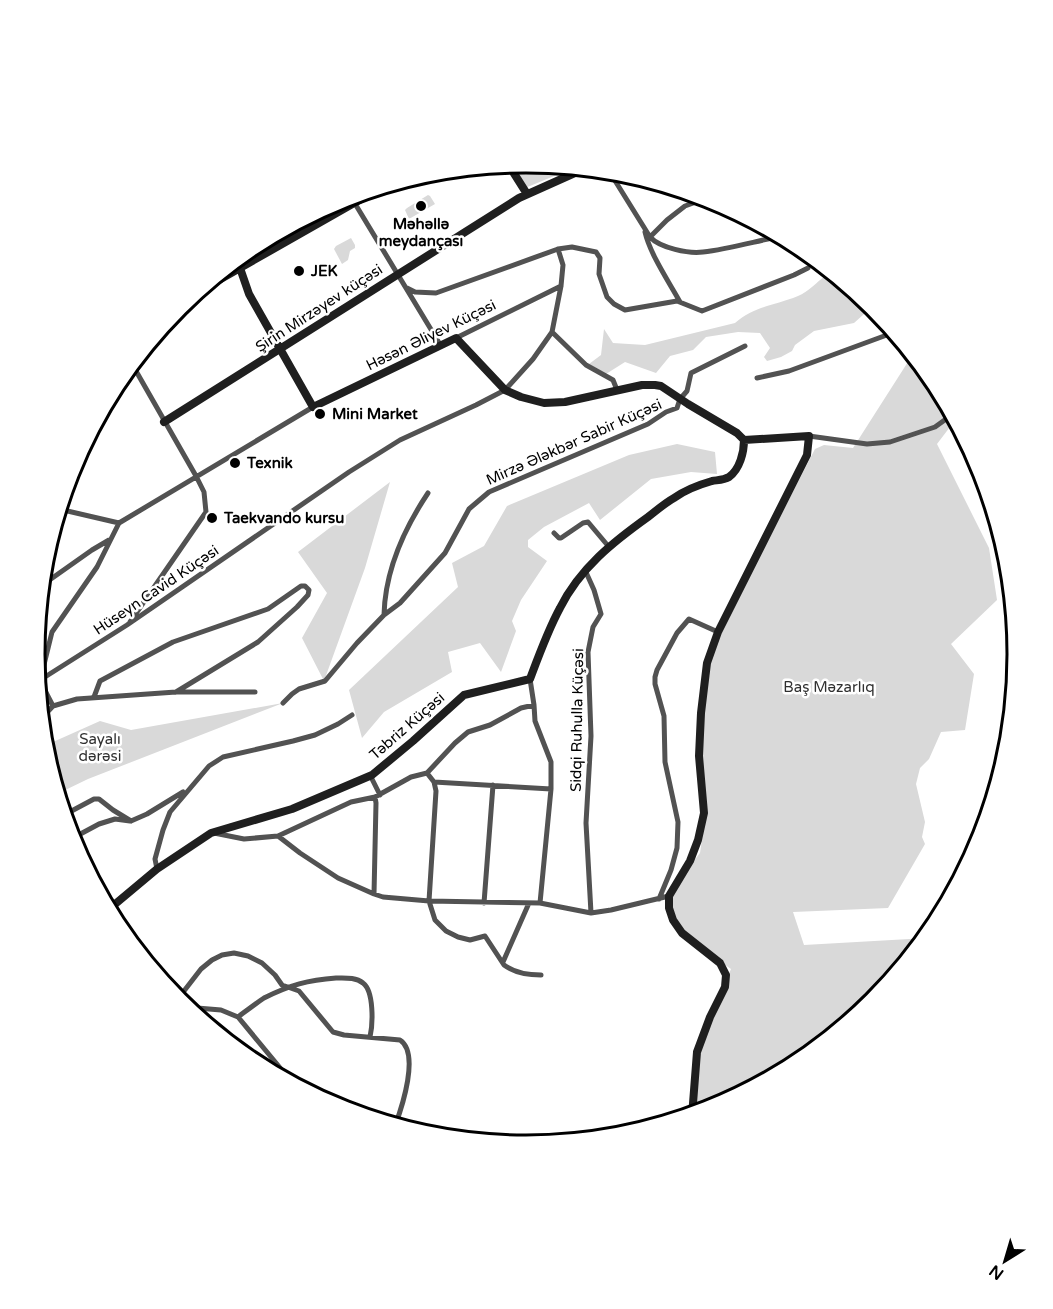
<svg xmlns="http://www.w3.org/2000/svg" width="1053" height="1309" viewBox="0 0 1053 1309" font-family="'Varela Round',sans-serif">
<style>
.green{fill:#d9d9d9}
.lines{fill:none;stroke-linecap:round;stroke-linejoin:round}
.street{stroke:#525252;stroke-width:5}
.secondary{stroke:#1f1f1f;stroke-width:8}
.poi-dot{fill:#000;stroke:#fff;stroke-width:2}
.labels{text-anchor:middle;stroke-width:5;stroke-linejoin:round;paint-order:stroke}
.poi-label{font-size:15px;font-weight:bold;fill:#000;stroke:#fff;text-anchor:start}
.street-label{font-size:15px;fill:#000;stroke:#fff}
.park-label{font-size:15px;fill:#303030;stroke:#fff}
.rim{fill:none;stroke:#000;stroke-width:3}
</style>
<rect width="100%" height="100%" fill="#fff"/>
<!-- green -->
<path class="green" d="M 518,163 L 527,163 L 576,167 L 525,188 L 513,168 Z
M 428,195 L 430,196 L 435,204 L 409,219 L 405,210 L 407,208 Z
M 351,238 L 355,245 L 355,248 L 350,251 L 348,260 L 342,264 L 334,249 L 336,246 Z
M 822,264 L 873,306 L 854,323 L 814,331 L 795,345 L 792,351 L 781,357 L 767,361 L 764,357 L 770,348 L 760,333 L 738,332 L 706,337 L 693,350 L 670,356 L 656,373 L 625,362 L 606,374 L 589,364 L 601,355 L 604,329 L 613,343 L 645,345 L 735,323 C 756,305 774,306 798,296 C 808,292 817,282 825,276 Z
M 913,354 L 936,381 L 956,419 L 937,444 L 989,548 L 997,600 L 951,644 L 974,674 L 965,730 L 941,732 L 929,759 L 920,768 L 916,784 L 925,822 L 922,837 L 925,844 L 888,908 L 793,912 L 804,945 L 927,938 L 874,1003 L 800,1064 L 714,1109 L 689,1117 L 689,1108 L 700,1040 L 731,969 L 699,947 L 678,928 L 670,901 L 686,871 L 700,853 L 705,818 L 700,755 L 707,669 L 718,637 L 815,449 L 824,445 L 853,448 Z
M 677,444 L 715,452 L 717,474 L 691,472 L 651,479 L 600,520 L 589,503 L 544,527 L 528,540 L 528,547 L 547,561 L 521,600 L 512,621 L 516,631 L 501,672 L 480,643 L 448,652 L 452,672 L 384,712 L 362,738 L 349,690 L 458,587 L 452,563 L 484,546 L 507,506 L 629,455 Z
M 390,482 L 365,568 L 324,681 L 302,638 L 327,593 L 298,552 Z
M 283,703 L 88,779 L 57,794 L 44,750 L 43,739 L 53,742 L 100,721 L 131,730 Z"/>
<g class="lines">
<!-- street -->
<path class="street" d="M 609,171 L 650,237 C 660,248 689,254 703,252 C 729,249 756,241 782,236
M 346,198 L 347,199
M 354,202 L 441,346
M 326,207 L 327,210
M 645,232 C 650,254 669,282 680,302
M 650,237 L 667,220 L 685,206 L 707,198
M 407,288 L 415,292 L 436,293 L 558,249 L 572,247 L 596,252 L 600,258 L 599,274 L 607,297 L 614,304 L 625,310 L 677,301 L 702,311 L 794,275 L 808,268
M 552,332 L 586,365 L 613,380 L 617,390
M 895,333 L 901,339
M 456,338 L 561,286
M 757,378 L 789,371 L 895,332
M 809,436 L 867,444 L 890,442 L 935,427 L 953,414
M 59,509 L 119,523
M 554,533 L 559,538 L 561,538 L 583,523 L 588,522 L 609,547
M 585,570 L 594,590 L 601,614 L 593,627 L 588,652 L 591,736 L 586,823 L 591,913
M 41,586 L 92,550 L 109,540
M 384,615 C 385,571 404,529 428,493
M 130,622 L 206,512 L 204,492 L 196,476 L 132,364
M 530,679 L 534,705 L 535,721 L 551,762 L 551,789 L 540,903
M 37,682 L 127,625 L 349,472 L 400,440 L 476,405 L 505,390 L 533,359 L 552,332 L 561,286 L 563,265 L 558,249
M 94,697 L 100,681 L 173,642 L 268,609 L 301,586 L 305,586 L 309,590 L 308,595 L 297,607 L 258,642 L 176,692
M 283,703 L 292,694 L 299,689 L 325,681 L 357,643 L 384,615 L 400,603 L 445,553 L 469,509 L 489,492 L 648,424 L 666,412 L 677,408 L 680,399 L 687,391 L 691,373 L 745,346
M 53,706 L 40,681 L 52,632 L 97,567 L 119,523 L 313,407
M 41,719 L 53,706 L 77,699 L 176,692 L 255,692
M 427,773 L 434,782 L 436,791 L 429,901 L 435,920 L 446,931 L 458,937 L 470,940 L 485,936 L 504,965 C 515,973 528,975 541,975
M 370,775 L 380,795
M 434,782 L 551,789
M 64,815 L 94,799 L 99,799 L 113,810 L 131,821
M 131,821 L 147,814 L 183,792
M 214,833 L 244,839 L 278,836 L 300,853 L 338,878 L 374,894 L 383,897 L 429,901 L 540,903 L 591,913 L 611,910 L 669,896
M 278,836 L 351,802 L 375,797 L 411,777 L 427,773 L 455,743 L 468,732 L 490,725 L 521,708 L 534,705
M 71,839 L 99,824 L 115,819 L 130,821
M 157,869 L 155,859 L 163,830 L 170,812 L 209,766 L 223,757 L 293,741 L 315,735 L 338,724 L 352,715
M 374,894 L 376,803 L 375,797
M 659,899 L 671,870 L 677,848 L 678,822 L 665,762 L 664,716 L 655,684 L 655,677 L 657,670 L 677,633 L 689,619 L 718,632
M 484,903 L 493,785
M 503,962 L 529,903
M 177,1000 L 201,969 L 212,960 L 222,955 L 234,953 L 248,956 L 262,963 L 275,975 L 282,985 L 299,991 L 333,1032 L 344,1035 L 400,1040 C 420,1053 402,1107 395,1126
M 185,1007 L 221,1010 L 238,1017 L 281,1069 L 285,1081
M 238,1017 C 246,1011 255,1004 264,998 C 290,985 308,980 336,978 C 345,978 356,977 363,983 C 374,991 373,1024 370,1037"/>
<!-- secondary -->
<path class="secondary" d="M 508,164 L 527,194
M 240,268 L 249,294 L 313,407 L 456,338 L 505,390 L 521,397 L 544,403 L 565,402 L 642,385 L 655,385 L 661,386 L 688,404 L 737,433 L 744,440 L 809,436 L 807,455 L 718,632 L 707,663 L 701,713 L 699,756 L 704,813 L 698,840 L 690,861 L 669,896 L 669,908 L 673,920 L 682,933 L 720,963 L 726,975 L 725,987 L 710,1017 L 697,1052 L 692,1116
M 196,293 L 384,186
M 164,422 L 519,198 L 586,168
M 108,910 L 157,869 L 211,833 L 292,809 L 372,775 L 413,741 L 464,695 L 530,679 C 539,655 548,630 560,608 C 580,568 613,542 648,517 C 657,510 665,503 674,498 C 685,490 698,485 712,481 C 718,480 724,480 729,477 C 740,469 744,452 744,440"/>
</g>
<!-- markers -->
<g class="poi-dot">
<circle cx="421" cy="206" r="6"/>
<circle cx="299" cy="271" r="6"/>
<circle cx="320" cy="414" r="6"/>
<circle cx="235" cy="463" r="6"/>
<circle cx="212" cy="518" r="6"/>
</g>
<g class="labels">
<!-- poi labels -->
<g class="poi-label">
<text x="421" y="229" text-anchor="middle">Məhəllə<tspan x="421" dy="17">meydançası</tspan></text>
<text x="311" y="276">JEK</text>
<text x="332" y="419">Mini Market</text>
<text x="247" y="468">Texnik</text>
<text x="224" y="523">Taekvando kursu</text>
</g>
<!-- street labels -->
<g class="street-label">
<text transform="translate(319 308) rotate(-33)" y="5">Şirin Mirzəyev küçəsi</text>
<text transform="translate(431 335) rotate(-26)" y="5">Həsən Əliyev Küçəsi</text>
<text transform="translate(574 442) rotate(-24)" y="5">Mirzə Ələkbər Sabir Küçəsi</text>
<text transform="translate(156 590) rotate(-34)" y="5">Hüseyn Cavid Küçəsi</text>
<text transform="translate(577 720) rotate(-89)" y="5">Sidqi Ruhulla Küçəsi</text>
<text transform="translate(407 726) rotate(-41)" y="5">Təbriz Küçəsi</text>
</g>
<!-- park labels -->
<g class="park-label">
<text x="829" y="692">Baş Məzarlıq</text>
<text x="100" y="744">Sayalı<tspan x="100" dy="17">dərəsi</tspan></text>
</g>
</g>
<!-- crop -->
<path d="M0 0H1053V1309H0ZM45 654a481 481 0 1 1 962 0a481 481 0 1 1-962 0Z" fill="#fff" fill-rule="evenodd"/>
<path class="rim" d="M45 654a481 481 0 1 1 962 0a481 481 0 1 1-962 0Z"/>
<!-- north arrow -->
<g transform="translate(1005 1261) rotate(217)" stroke="#ffffff" stroke-width="4.5" paint-order="stroke">
<path d="M0-4.5L10 22L0 15L-10 22Z" fill="#000000"/>
<text y="-9" font-size="16" font-weight="bold" text-anchor="middle" fill="#000000">N</text>
</g>
</svg>
